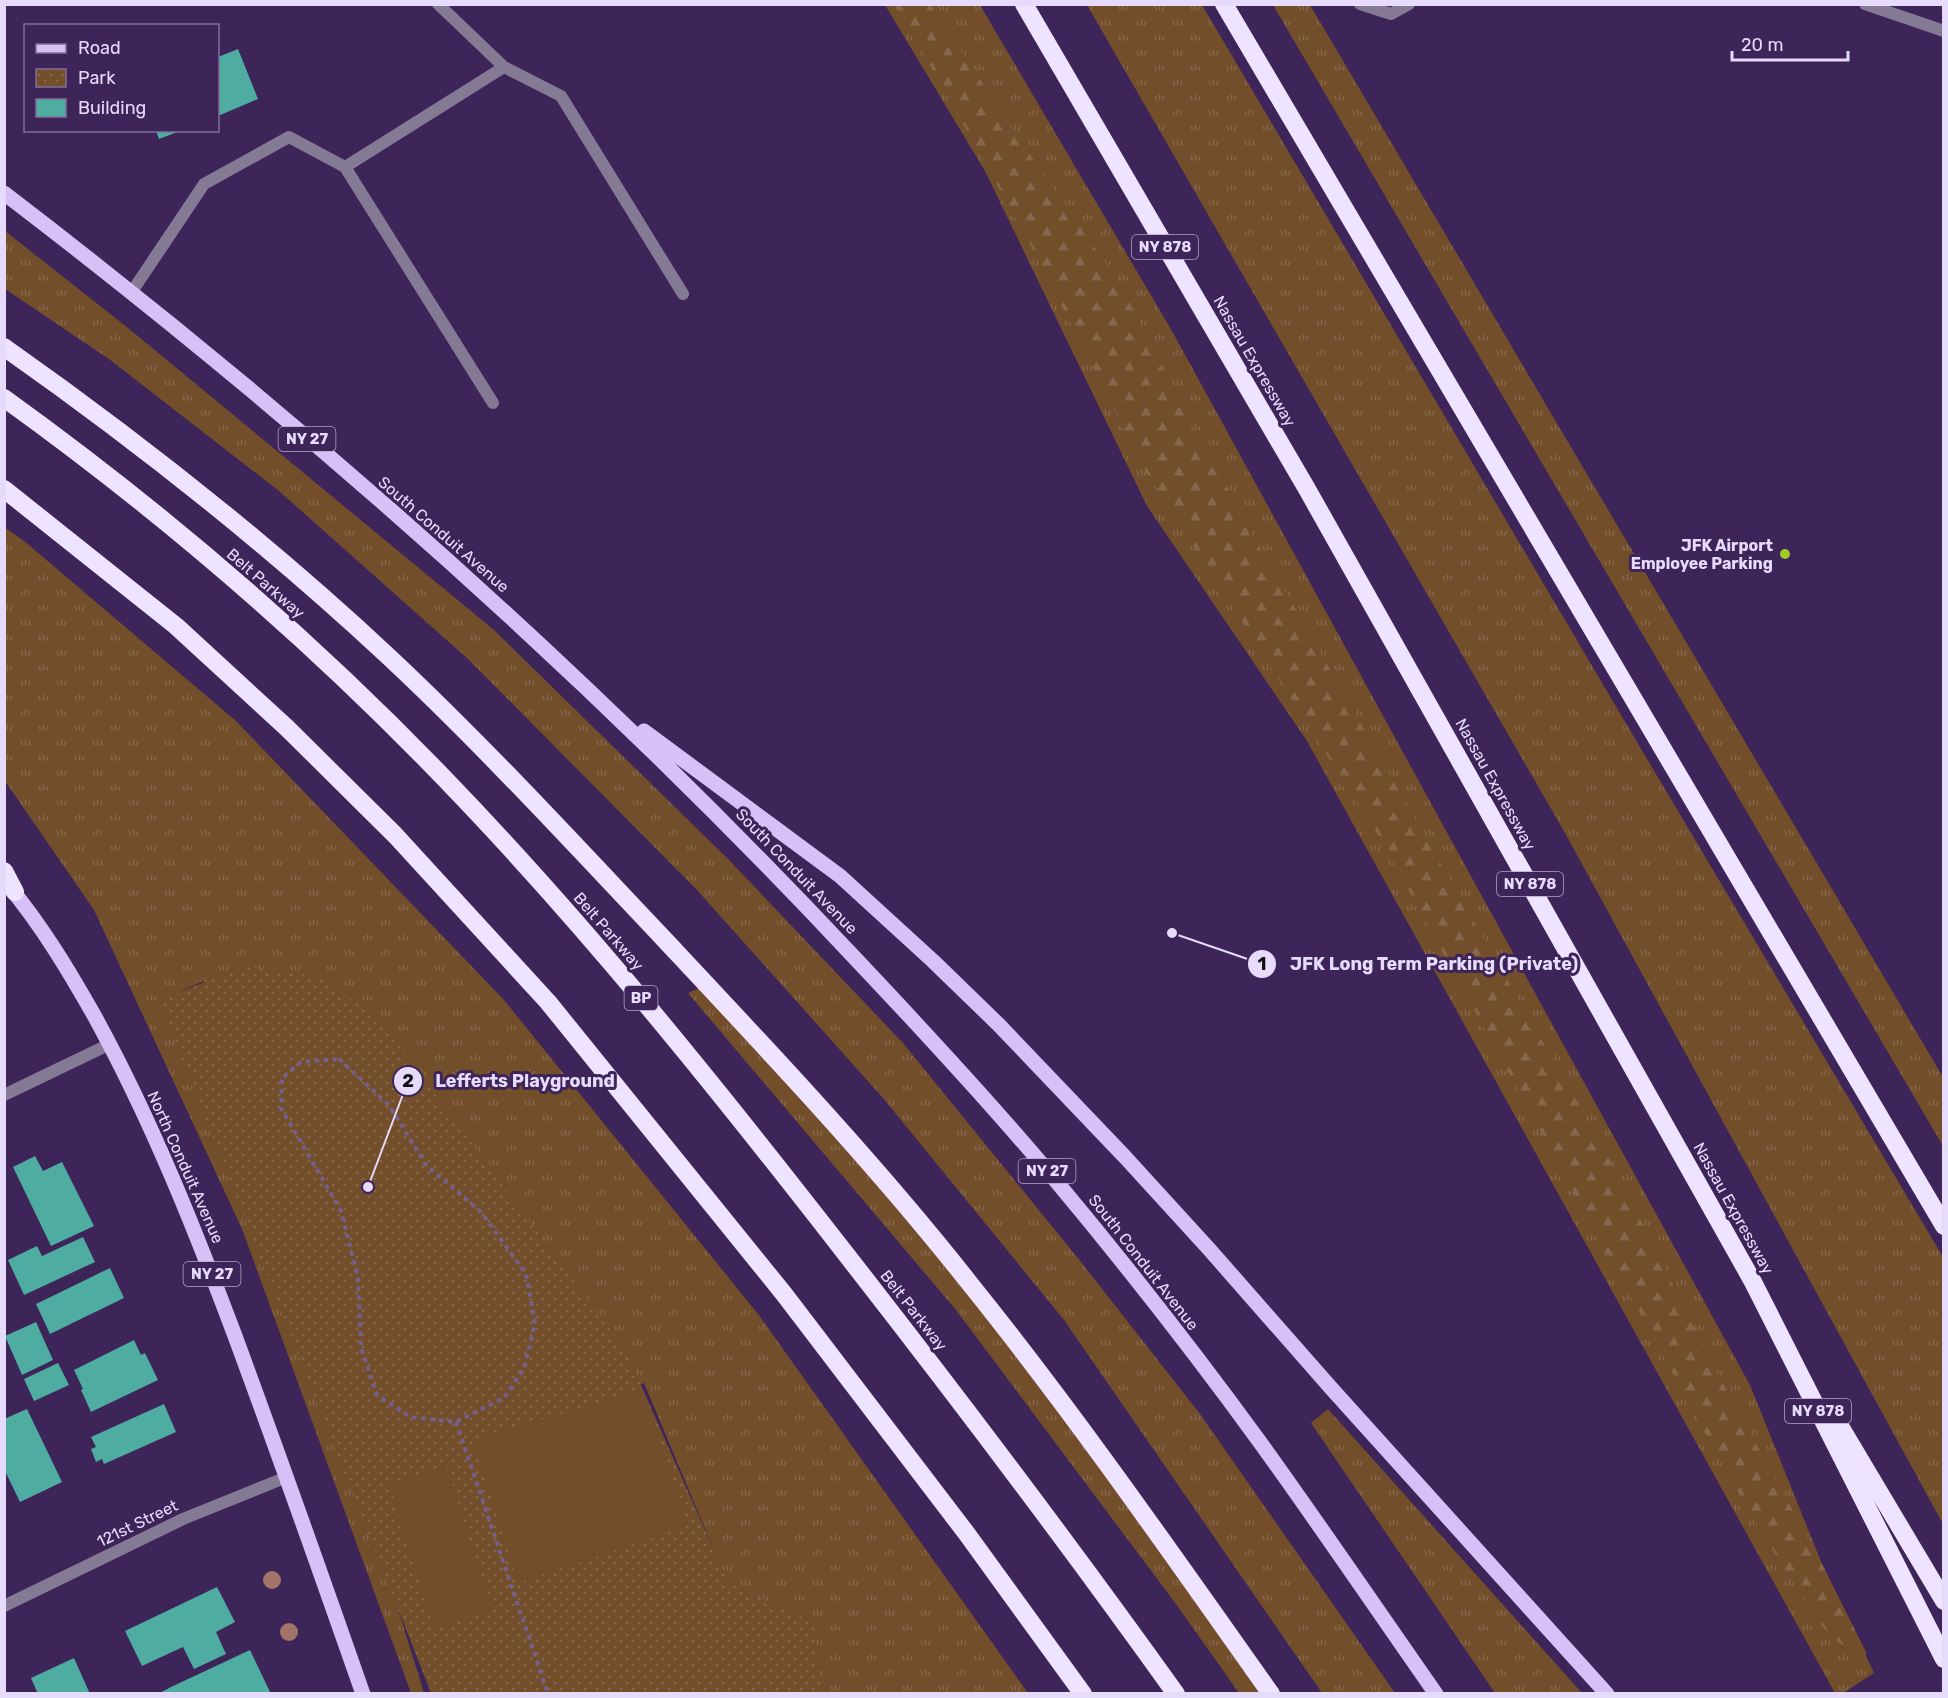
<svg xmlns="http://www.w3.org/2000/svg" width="1948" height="1698" viewBox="0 0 1948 1698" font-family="Rubik,sans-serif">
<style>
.grass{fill:url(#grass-tufts)}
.forest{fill:url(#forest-firs)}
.park{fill:url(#park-dots)}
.garden{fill:#724e2b}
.building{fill:#4eada0}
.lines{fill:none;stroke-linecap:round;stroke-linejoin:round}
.path{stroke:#745f8d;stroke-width:4;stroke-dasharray:4.5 4.5;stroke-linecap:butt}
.service{stroke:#847a94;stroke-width:12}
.minor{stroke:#847a94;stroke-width:12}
.primary{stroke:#d6c0f7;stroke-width:15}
.motorway{stroke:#efe4ff;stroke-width:18}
.tree{fill:#a4746a}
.poi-dot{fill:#a2c927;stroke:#3d2459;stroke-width:2}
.labels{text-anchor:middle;stroke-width:6;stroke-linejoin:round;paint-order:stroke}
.shield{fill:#3d2459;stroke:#b4a4cb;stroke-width:1.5}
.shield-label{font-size:15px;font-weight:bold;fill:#e7dbfc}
.street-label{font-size:16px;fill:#e7dbfc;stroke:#3d2459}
.poi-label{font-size:16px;font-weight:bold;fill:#e7dbfc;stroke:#3d2459;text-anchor:end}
.leader{fill:none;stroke:#e7dbfc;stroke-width:2}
.callout-dot{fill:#e7dbfc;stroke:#3d2459;stroke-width:2}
.mark-label{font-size:18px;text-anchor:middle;font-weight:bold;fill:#111}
.callout-label{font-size:18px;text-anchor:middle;font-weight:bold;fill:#e7dbfc;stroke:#3d2459;stroke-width:6;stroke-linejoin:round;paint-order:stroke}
</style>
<defs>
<pattern id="grass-tufts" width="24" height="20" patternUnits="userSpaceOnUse" patternTransform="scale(1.5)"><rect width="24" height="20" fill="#724e2b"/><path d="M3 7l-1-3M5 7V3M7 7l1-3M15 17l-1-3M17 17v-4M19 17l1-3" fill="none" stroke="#86674b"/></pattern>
<pattern id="forest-firs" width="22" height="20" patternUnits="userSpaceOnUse" patternTransform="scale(1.5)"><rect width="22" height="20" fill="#724e2b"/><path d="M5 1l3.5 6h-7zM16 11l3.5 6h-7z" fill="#86674b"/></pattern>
<pattern id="park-dots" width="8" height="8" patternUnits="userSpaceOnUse" patternTransform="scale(1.5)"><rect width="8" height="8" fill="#724e2b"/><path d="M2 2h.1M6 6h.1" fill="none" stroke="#86674b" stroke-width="1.8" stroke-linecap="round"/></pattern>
</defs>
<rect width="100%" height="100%" fill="#3d2459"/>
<!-- grass -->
<path class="grass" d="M 885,5 L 980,5 L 1172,331 L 1750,1385 L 1822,1564 L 1874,1673 L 1843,1693 L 1835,1693 L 1307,741 L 1147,506 L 985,171 Z
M 1087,5 L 1202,5 L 1634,737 L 1943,1257 L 1943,1524 L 1565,833 Z
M 1273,5 L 1310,5 L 1943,1077 L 1943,1146 Z
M 5,231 L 128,328 L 494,630 L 729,860 L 903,1043 L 1081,1262 L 1200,1414 L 1395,1693 L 1322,1693 L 1064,1320 L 883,1098 L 697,890 L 468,659 L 279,491 L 109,359 L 5,289 Z
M 4,527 L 24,541 L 236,721 L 504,1000 L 758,1314 L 1028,1693 L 730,1693 L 724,1574 L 644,1383 L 467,1443 L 231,1097 L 204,981 L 172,995 L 358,1480 L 424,1693 L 411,1693 L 242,1229 L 94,910 L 5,781 Z
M 702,987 L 907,1212 L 989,1312 L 1190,1590 L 1260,1693 L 1239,1693 L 1176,1604 L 956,1310 L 688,993 Z
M 1328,1409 L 1582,1693 L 1495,1693 L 1311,1423 Z"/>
<!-- forest -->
<path class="forest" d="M 894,5 L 931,5 L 1019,139 L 1120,284 L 1196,435 L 1608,1156 L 1719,1376 L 1822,1564 L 1866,1652 L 1866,1660 L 1829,1636 L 1778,1559 L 1732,1482 L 1380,838 L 1146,472 L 1031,246 L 941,84 Z"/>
<!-- park -->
<path class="park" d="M 246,966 L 323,977 L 383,1024 L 626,1351 L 728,1582 L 814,1623 L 821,1693 L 431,1693 L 159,1000 Z"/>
<!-- garden -->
<path class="garden" d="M 643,1389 L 688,1526 L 518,1583 L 473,1440 Z
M 447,1466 L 491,1610 L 434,1628 L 389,1483 Z"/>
<!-- building -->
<path class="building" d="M 238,49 L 258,99 L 218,116 L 218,57 Z
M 156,130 L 180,130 L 180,131 L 159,139 Z
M 35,1156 L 43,1171 L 62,1162 L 94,1226 L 51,1246 L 13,1167 Z
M 83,1237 L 95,1262 L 24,1295 L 8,1260 L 37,1246 L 42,1256 Z
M 110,1268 L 124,1298 L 50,1334 L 36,1304 Z
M 36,1322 L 53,1360 L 22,1375 L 5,1336 Z
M 134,1340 L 141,1355 L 145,1353 L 158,1380 L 91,1412 L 81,1390 L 83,1389 L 74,1370 Z
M 58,1363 L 69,1385 L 34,1401 L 24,1379 Z
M 164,1404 L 176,1432 L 104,1464 L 102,1459 L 96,1462 L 91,1449 L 96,1447 L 91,1437 Z
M 27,1409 L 62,1482 L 20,1502 L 4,1469 L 4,1419 Z
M 217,1587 L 235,1622 L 216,1632 L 226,1654 L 194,1669 L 183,1647 L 142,1666 L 125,1631 Z
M 250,1650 L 271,1694 L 158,1694 L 171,1687 Z
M 74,1658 L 90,1694 L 38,1694 L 31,1678 Z"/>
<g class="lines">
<!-- path -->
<path class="path" d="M 339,1059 L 389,1105 L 426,1165 L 481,1212 L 526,1274 L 535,1323 L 524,1369 L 504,1398 L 456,1422 L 410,1417 L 377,1395 L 361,1348 L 358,1277 L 341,1211 L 281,1108 L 282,1078 L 301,1062 Z
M 456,1422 L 548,1694"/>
<!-- service -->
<path class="service" d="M 438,4 L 504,67 L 561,96 L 683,294
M 1360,4 L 1391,14 L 1409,4
M 1865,4 L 1944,31
M 345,167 L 504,67
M 131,293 L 204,184 L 289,137 L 345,167 L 493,403"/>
<!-- minor -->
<path class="minor" d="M 4,1095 L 110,1044
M 4,1606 L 183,1519 L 287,1477"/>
<!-- primary -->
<path class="primary" d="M 4,193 C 306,424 592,678 852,955 C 922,1029 991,1103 1056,1181 C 1127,1266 1196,1354 1262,1445 C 1321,1527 1378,1611 1436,1694
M 644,731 L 840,876 L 933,961 L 999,1025 L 1125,1157 L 1209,1249 L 1331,1388 L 1607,1694
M 8,885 C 42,926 69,971 95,1017 C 151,1119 194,1227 235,1336 C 279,1455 321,1574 363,1694"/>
<!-- motorway -->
<path class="motorway" d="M 1024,4 L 1307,489 L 1752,1280 L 1944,1659
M 1224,4 L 1944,1226
M 4,347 C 139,442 269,545 389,657 C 485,747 573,843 663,938 C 767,1049 872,1160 967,1280 C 1074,1413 1172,1554 1271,1694
M 4,398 C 161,511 310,639 444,778 C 587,926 716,1087 842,1249 C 956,1395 1068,1543 1176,1694
M 4,489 L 176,626 L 287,728 L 395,835 L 548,1002 L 784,1294 L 967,1534 L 1083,1694
M 4,871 L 15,892
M 1831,1411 L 1944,1601"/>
</g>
<!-- trees -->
<g class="tree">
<circle cx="272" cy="1580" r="9"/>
<circle cx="289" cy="1632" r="9"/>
</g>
<!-- markers -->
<circle class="poi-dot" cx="1785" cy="554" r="6"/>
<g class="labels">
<!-- shield labels -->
<g class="shield">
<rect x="1132" y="235" width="66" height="24" rx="4.5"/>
<rect x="278.5" y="427" width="57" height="24" rx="4.5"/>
<rect x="1497" y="872" width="66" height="24" rx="4.5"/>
<rect x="624.5" y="986" width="33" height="24" rx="4.5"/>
<rect x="1018.5" y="1159" width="57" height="24" rx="4.5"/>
<rect x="183.5" y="1262" width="57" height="24" rx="4.5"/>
<rect x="1785" y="1399" width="66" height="24" rx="4.5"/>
</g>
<g class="shield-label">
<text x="1165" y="252">NY 878</text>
<text x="307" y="444">NY 27</text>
<text x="1530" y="889">NY 878</text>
<text x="641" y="1003">BP</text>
<text x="1047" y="1176">NY 27</text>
<text x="212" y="1279">NY 27</text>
<text x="1818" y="1416">NY 878</text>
</g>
<!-- street labels -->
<g class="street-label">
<text transform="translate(1255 361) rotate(60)" y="6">Nassau Expressway</text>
<text transform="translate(444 534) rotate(41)" y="6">South Conduit Avenue</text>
<text transform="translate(266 583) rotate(41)" y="6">Belt Parkway</text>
<text transform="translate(1496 784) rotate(61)" y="6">Nassau Expressway</text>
<text transform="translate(797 871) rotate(46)" y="6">South Conduit Avenue</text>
<text transform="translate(609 931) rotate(49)" y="6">Belt Parkway</text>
<text transform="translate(186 1167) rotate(66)" y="6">North Conduit Avenue</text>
<text transform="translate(1734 1208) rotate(61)" y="6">Nassau Expressway</text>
<text transform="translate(1144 1262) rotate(52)" y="6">South Conduit Avenue</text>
<text transform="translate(914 1310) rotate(52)" y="6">Belt Parkway</text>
<text transform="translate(137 1523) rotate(-26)" y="6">121st Street</text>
</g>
<!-- poi labels -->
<g class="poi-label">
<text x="1773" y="551">JFK Airport<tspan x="1773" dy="18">Employee Parking</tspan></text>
</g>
</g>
<!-- callouts -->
<path class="leader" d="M1172 933L1262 964M368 1187L408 1081"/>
<g class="callout-dot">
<circle cx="1172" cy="933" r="6"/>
<circle cx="368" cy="1187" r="6"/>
<circle cx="1262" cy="964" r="15"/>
<circle cx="408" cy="1081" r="15"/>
</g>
<g class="mark-label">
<text x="1262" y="970">1</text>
<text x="408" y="1087">2</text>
</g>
<g class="callout-label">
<text x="1434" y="970">JFK Long Term Parking (Private)</text>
<text x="525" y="1087">Lefferts Playground</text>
</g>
<!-- border -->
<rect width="1948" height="1698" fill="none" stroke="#e7dbfc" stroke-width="12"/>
<!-- legend -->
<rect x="24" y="24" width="195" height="108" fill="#3d2459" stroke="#816d9a" stroke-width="1.5"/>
<rect x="36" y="44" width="30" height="9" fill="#d6c0f7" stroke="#816d9a" stroke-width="1.5"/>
<text x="78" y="54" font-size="18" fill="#e7dbfc">Road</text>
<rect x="36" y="69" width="30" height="18" fill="url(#park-dots)" stroke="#816d9a" stroke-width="1.5"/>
<text x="78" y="84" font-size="18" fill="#e7dbfc">Park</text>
<rect x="36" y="99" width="30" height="18" fill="#4eada0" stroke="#816d9a" stroke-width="1.5"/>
<text x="78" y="114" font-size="18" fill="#e7dbfc">Building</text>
<!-- scale -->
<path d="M1732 51v9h116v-9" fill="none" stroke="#e7dbfc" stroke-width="3"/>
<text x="1741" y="51" font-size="18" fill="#e7dbfc" stroke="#3d2459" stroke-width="4.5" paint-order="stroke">20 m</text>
</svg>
